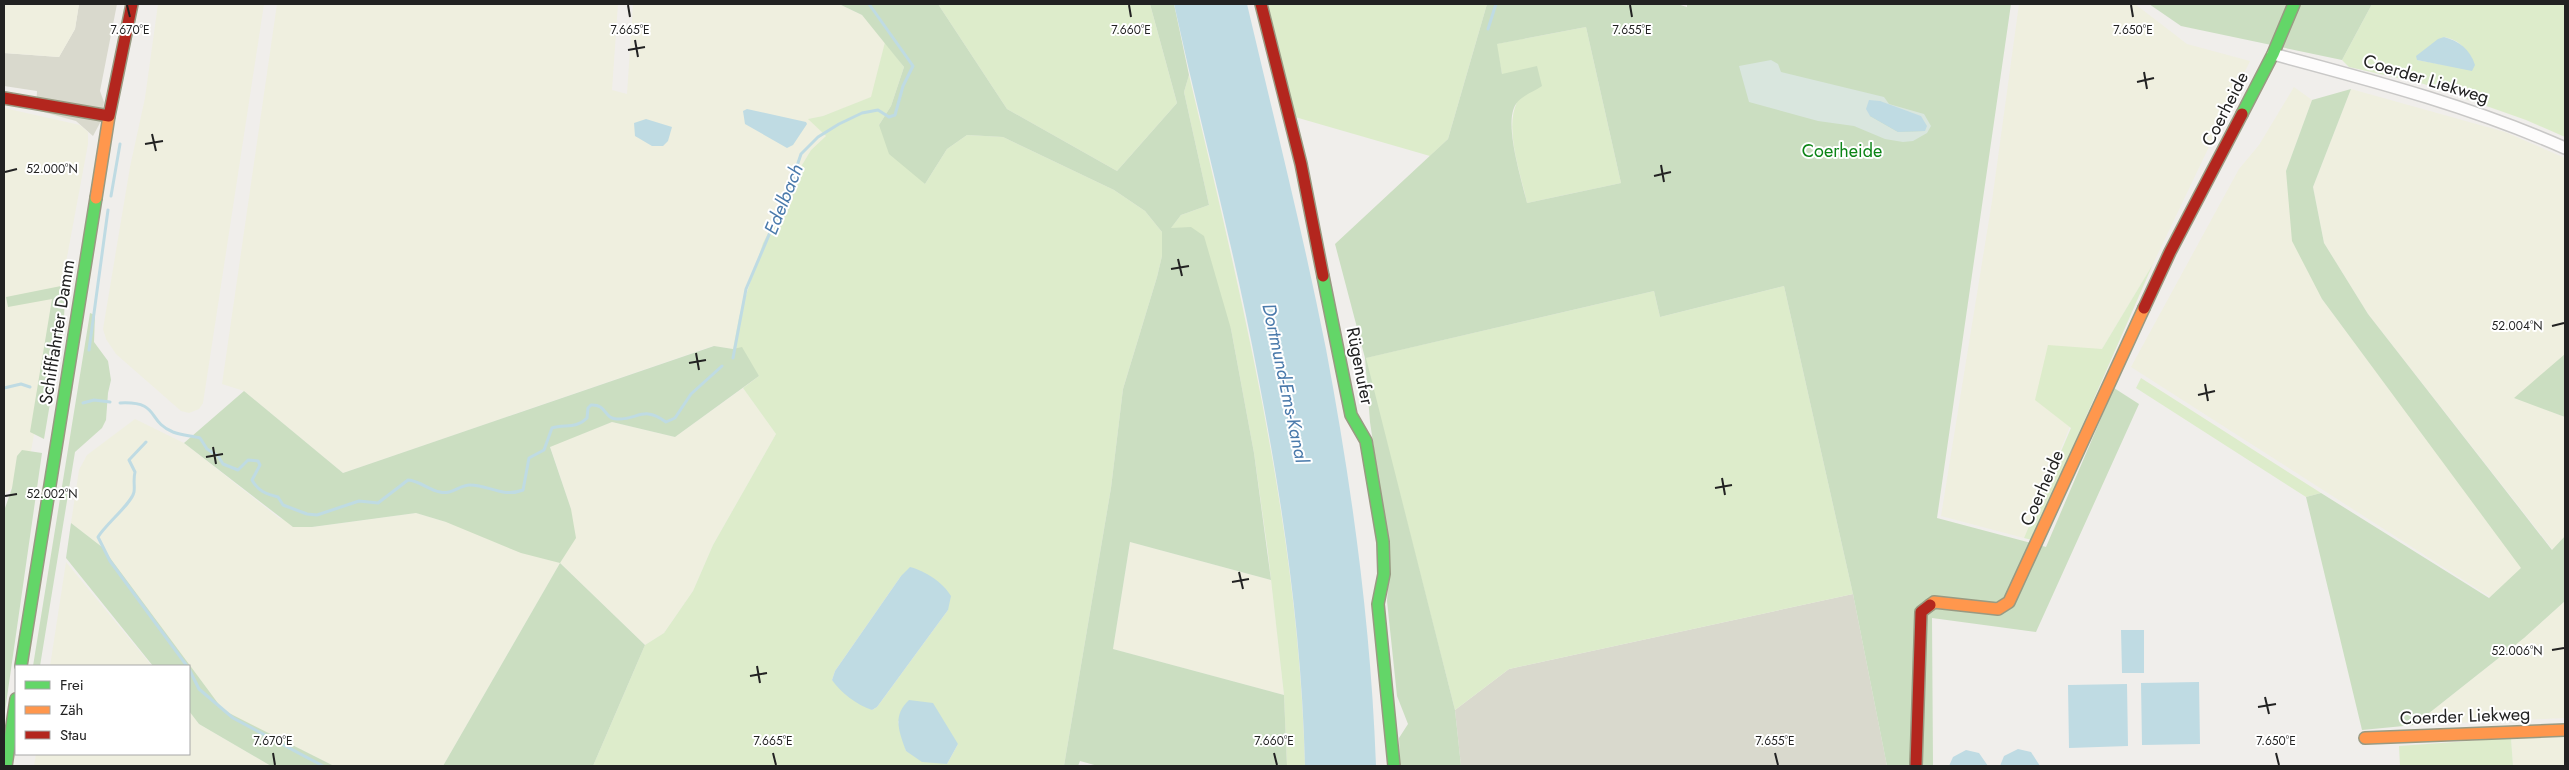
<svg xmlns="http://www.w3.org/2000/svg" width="2569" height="770" viewBox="0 0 2569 770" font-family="Jost,sans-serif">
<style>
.construction{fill:#d9d9cd}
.farmland{fill:#efefdf}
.grass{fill:#ddeccb;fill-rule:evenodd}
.forest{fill:#cbdec1;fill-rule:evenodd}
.wetland{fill:#d9e6de;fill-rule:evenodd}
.water{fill:#bfdbe3}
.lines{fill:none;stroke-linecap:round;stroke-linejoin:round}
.stream{stroke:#bfdbe3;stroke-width:3}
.street-casing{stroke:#c9c8c7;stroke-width:14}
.fast-casing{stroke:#999a82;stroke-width:14}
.slow-casing{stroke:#999a82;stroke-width:14}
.jam-casing{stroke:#999a82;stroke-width:14}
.street{stroke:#fdfcfc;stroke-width:11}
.fast{stroke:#63d668;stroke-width:11}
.slow{stroke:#ff974d;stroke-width:11}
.jam{stroke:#b3261e;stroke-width:11}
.ticks{fill:none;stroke:#222;stroke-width:2}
.labels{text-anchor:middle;stroke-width:4;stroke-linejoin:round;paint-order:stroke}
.street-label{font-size:18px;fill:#222;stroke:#fff}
.park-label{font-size:18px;fill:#0c8416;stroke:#fff}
.water-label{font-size:19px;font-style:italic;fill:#4a7aab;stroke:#fff}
.ticks-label{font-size:12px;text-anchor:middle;fill:#222;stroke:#fff;stroke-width:4;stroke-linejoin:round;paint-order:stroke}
</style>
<rect width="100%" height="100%" fill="#f0eeeb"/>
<!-- construction -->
<path class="construction" d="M 79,4 L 117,4 L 100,91 L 104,102 L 101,121 L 93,136 L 76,121 L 36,110 L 37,91 L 4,86 L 4,53 L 59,57 L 75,29 Z
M 1853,594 L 1887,766 L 1461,766 L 1455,710 L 1509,669 Z"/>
<!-- farmland -->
<path class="farmland" d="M 4,4 L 79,4 L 75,29 L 59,57 L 4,53 Z
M 158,4 L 264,4 L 203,403 L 199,409 L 189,413 L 181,411 L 116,354 L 106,339 L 103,329 L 130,167 L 145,98 Z
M 277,4 L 618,4 L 612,90 L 627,94 L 633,4 L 839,4 L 862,15 L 885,42 L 872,97 L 823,116 L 809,119 L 826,136 L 811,150 L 802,165 L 763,243 L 739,317 L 733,349 L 713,346 L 343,473 L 244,391 L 222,384 Z
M 2019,4 L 2135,4 L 2187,44 L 2250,61 L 2153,264 L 2102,349 L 2024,538 L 1941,516 L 1992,201 Z
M 2294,87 L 2312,100 L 2286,171 L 2322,299 L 2522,568 L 2490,597 L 2131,367 L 2239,169 L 2259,145 Z
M 2351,89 L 2505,132 L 2565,158 L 2565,354 L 2515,398 L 2565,417 L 2565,536 L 2553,550 L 2368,314 L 2324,243 L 2313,187 Z
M 4,108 L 80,125 L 88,132 L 88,144 L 31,451 L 19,453 L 12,488 L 4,494 Z
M 743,388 L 776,434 L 713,545 L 693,591 L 664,633 L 645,645 L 560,563 L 443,766 L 334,766 L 223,711 L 102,547 L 71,523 L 79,470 L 87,455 L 135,419 L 184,443 L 279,518 L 312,527 L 416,513 L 446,522 L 571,509 L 550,446 L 612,422 L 675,437 Z
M 1130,542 L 1271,580 L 1284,695 L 1113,649 Z
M 66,562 L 152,666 L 50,666 Z
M 2565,601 L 2565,718 L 2414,725 L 2524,638 Z
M 189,711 L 199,724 L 271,766 L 34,766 L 36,754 L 189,754 Z
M 2565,737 L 2565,766 L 2513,766 L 2511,738 Z"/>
<!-- grass -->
<path class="grass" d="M 938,4 L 1150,4 L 1177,103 L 1117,171 L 1007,109 Z
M 1268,4 L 1487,4 L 1448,139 L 1430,156 L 1295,117 Z
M 2372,4 L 2565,4 L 2565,137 L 2526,120 L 2424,84 L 2349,67 L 2342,60 ZM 2444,37 C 2466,42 2465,51 2472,70 L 2417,60 Z
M 1586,27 L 1621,183 L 1527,203 C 1521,174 1504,130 1517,102 L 1502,74 L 1496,44 Z
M 885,42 L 904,67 L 891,106 L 879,125 L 925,184 L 947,149 L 967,135 L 1003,137 L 1114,190 L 1145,211 L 1162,232 L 1162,256 L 1157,277 L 1123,389 L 1111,488 L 1064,766 L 593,766 L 645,645 L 664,633 L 693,591 L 713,545 L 776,434 L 743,388 L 759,376 L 733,349 L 739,317 L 763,243 L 802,165 L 811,150 L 826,136 L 808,119 L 823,116 L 871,97 ZM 901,576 L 948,610 L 877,707 L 872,710 L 832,680 L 835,671 ZM 898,721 L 958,744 L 947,764 L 906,751 Z
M 1189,75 C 1243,302 1299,532 1305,766 L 1287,766 L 1284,695 L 1268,553 L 1254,453 L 1231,329 L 1170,229 L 1181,215 L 1209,205 L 1184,92 Z
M 2153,264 L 2032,540 L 2024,538 L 2071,428 L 2035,400 L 2048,345 L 2102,349 Z
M 1784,286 L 1853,594 L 1509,669 L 1455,710 L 1365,358 L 1654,291 L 1660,317 Z
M 2141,378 L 2321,493 L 2306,497 L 2136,388 Z
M 2511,738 L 2513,766 L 2400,766 L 2399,746 Z"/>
<!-- forest -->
<path class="forest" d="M 839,4 L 938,4 L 1007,109 L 1117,171 L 1177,103 L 1150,4 L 1174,4 L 1189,75 L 1184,92 L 1209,205 L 1181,215 L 1171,228 L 1191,227 L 1204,236 L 1231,329 L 1254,453 L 1271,580 L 1130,542 L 1113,649 L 1284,695 L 1287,766 L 1098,766 L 1080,761 L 1078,766 L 1064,766 L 1111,488 L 1123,389 L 1157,277 L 1162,256 L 1162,232 L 1145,211 L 1114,190 L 1003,137 L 967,135 L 947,149 L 925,184 L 889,154 L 879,125 L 891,106 L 904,67 L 862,15 Z
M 1487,4 L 1677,4 L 1687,7 L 1687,4 L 2011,4 L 1937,518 L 2046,547 L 2114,388 L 2139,404 L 2036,632 L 1932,618 L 1933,766 L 1887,766 L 1853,594 L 1784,286 L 1660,317 L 1654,291 L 1366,358 L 1455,710 L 1461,766 L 1400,766 L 1399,738 L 1408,724 L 1397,696 L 1387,601 L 1390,557 L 1370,422 L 1365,358 L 1335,244 L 1448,139 ZM 1586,27 L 1621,183 L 1527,203 C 1522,180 1503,123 1516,104 C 1521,96 1535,91 1542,86 L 1537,66 L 1502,74 L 1497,44 Z
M 2149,4 L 2372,4 L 2342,60 L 2181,26 Z
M 2351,89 L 2313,187 L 2324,243 L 2368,314 L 2552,550 L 2565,536 L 2565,601 L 2524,638 L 2414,725 L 2362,730 L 2306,497 L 2321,493 L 2489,598 L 2521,568 L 2322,299 L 2292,241 L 2286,171 L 2312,100 Z
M 61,286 L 65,289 L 64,320 L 44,439 L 30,432 L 52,299 L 8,307 L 6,297 Z
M 90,313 L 95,315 L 94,342 L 108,361 L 111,380 L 108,393 L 106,420 L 102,428 L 75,452 L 40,666 L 33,666 Z
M 714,346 L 733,349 L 742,347 L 759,376 L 675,437 L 612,422 L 550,447 L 571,509 L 576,538 L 560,563 L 645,645 L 593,766 L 443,766 L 560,563 L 521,553 L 446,522 L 416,513 L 312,527 L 293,527 L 184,443 L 244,391 L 343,473 Z
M 2565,354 L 2565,417 L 2514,398 Z
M 22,450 L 42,453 L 4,718 L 4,511 L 12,488 L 17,456 Z
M 71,523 L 102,547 L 223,710 L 334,766 L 271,766 L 199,724 L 189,711 L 189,666 L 153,666 L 66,558 Z"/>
<!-- wetland -->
<path class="wetland" d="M 1771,60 L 1778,64 L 1781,72 L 1884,97 L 1889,104 L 1924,114 L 1931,126 L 1927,133 L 1913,141 L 1903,142 L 1885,139 L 1854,126 L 1818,121 L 1749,102 L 1739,66 ZM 1880,101 L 1924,131 L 1898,132 L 1870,116 Z"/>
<!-- water -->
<path class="water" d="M 1174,4 L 1247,4 C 1274,119 1303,233 1326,349 C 1352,487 1371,626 1376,766 L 1305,766 C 1302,636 1283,504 1258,376 C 1235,251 1201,128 1174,4 Z
M 2444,37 C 2459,41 2470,49 2475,65 L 2472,71 L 2417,60 L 2416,56 L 2438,39 Z
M 1869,100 L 1880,101 L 1921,116 L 1927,126 L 1925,131 L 1898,132 L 1870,116 L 1866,109 Z
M 747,109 L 806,122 L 807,124 L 793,145 L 787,148 L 745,124 L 743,111 Z
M 646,119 L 672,127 L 668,141 L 663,146 L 652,146 L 635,136 L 634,123 Z
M 910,567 C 925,571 943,582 951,596 L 948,610 L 877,707 L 872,710 C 857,705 840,692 832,680 L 835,671 L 901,576 Z
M 2121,630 L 2144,630 L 2144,673 L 2122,673 Z
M 2199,682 L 2200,744 L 2142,745 L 2141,683 Z
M 2127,684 L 2128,746 L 2069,748 L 2068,685 Z
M 909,700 L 933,703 L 958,744 L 947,764 L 922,762 L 906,751 C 899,731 892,716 909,700 Z
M 2018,749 L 2031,752 L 2040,766 L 2000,766 L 2004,756 Z
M 1966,750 L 1979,753 L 1988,766 L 1949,766 L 1953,757 Z"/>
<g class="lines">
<!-- stream -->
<path class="stream" d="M 1488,29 L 1496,4
M 111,196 L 120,144
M 89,350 L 108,210
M 733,358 L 746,289 L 792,181 L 801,154 L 818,137 L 839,124 L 862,113 L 878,110 L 889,117 L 895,115 L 903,86 L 913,66 L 869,4
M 4,388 L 21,384 L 30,387
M 83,403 L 94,400 L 110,402
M 120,403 C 161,401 146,421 173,432 C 181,435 192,436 200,438 L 207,449 L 218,456 L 223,464 L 238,470 L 248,460 L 258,461 L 260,465 L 252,480 C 258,491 266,494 278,497 L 283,505 L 307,514 L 317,515 L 359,501 L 378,503 L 408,480 C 420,481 429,490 440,492 C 452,495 459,485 470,485 C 489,485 503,498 523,490 L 529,458 L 544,450 L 552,428 C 565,424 576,429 587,418 L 588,408 L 591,405 C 607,404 604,419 617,419 C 638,420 643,405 666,422 L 675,418 L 691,394 L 722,366
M 146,442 L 129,460 L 135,472 C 133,480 135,486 134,492 C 132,503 106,524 98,537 L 110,561 L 187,666
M 189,669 L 199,689 L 233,718 L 323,766"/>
<!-- street casing -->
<g class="street-casing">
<path id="street" d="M 2273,54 C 2374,81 2470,106 2565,148"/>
</g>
<!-- fast casing -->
<g class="fast-casing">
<path id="fast" d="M 2242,114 L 2273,54 L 2294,4
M 1323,276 L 1351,415 L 1366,441 L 1383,542 L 1384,574 L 1378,604 L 1394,766
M 21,666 L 96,198
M 6,766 L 16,699"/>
</g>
<!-- slow casing -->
<g class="slow-casing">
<path id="slow" d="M 96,198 L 109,116
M 1930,605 L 1934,602 L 1998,609 L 2009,602 L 2144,308
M 2365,738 L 2565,730"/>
</g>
<!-- jam casing -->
<g class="jam-casing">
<path id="jam" d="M 1261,4 L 1301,164 L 1323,276
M 4,98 L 109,116 L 132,4
M 2144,308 L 2170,252 L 2242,114
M 1916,766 L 1921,612 L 1930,605"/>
</g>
<!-- street -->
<use href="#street" class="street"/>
<!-- fast -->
<use href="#fast" class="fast"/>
<!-- slow -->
<use href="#slow" class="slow"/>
<!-- jam -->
<use href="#jam" class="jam"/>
</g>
<!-- ticks -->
<path class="ticks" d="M 127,5 L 130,17M 628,5 L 630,17M 1129,5 L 1131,17M 1630,5 L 1632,17M 2131,5 L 2133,17M 635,40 L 638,57M 628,50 L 645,47M 2144,72 L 2147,89M 2137,82 L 2154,78M 152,134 L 156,151M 145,144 L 163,141M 1661,165 L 1664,182M 5,172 L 17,169M 1654,176 L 1671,172M 1178,259 L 1182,276M 1171,269 L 1189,266M 2552,326 L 2564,323M 696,353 L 699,370M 689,363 L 706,360M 2205,384 L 2208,401M 2198,395 L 2215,391M 213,447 L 216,464M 206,457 L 223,454M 1722,478 L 1725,495M 1715,488 L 1732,485M 5,496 L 17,494M 1239,572 L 1243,589M 1232,582 L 1249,579M 2552,650 L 2564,648M 757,666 L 760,683M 750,676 L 767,673M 2265,697 L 2269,714M 2258,707 L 2276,704M 273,753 L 275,765M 773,753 L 776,765M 1274,753 L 1277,765M 1775,753 L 1778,765M 2276,753 L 2279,765"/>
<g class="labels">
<!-- street labels -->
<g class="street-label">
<text transform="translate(2426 79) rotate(17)" y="6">Coerder Liekweg</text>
<text transform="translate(2225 109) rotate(-63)" y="6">Coerheide</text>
<text transform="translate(57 332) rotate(-81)" y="6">Schifffahrter Damm</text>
<text transform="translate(1360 366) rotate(79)" y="6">Rügenufer</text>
<text transform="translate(2042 488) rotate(-66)" y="6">Coerheide</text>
<text transform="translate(2465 716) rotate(-2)" y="6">Coerder Liekweg</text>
</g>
<!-- park labels -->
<g class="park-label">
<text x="1842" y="157">Coerheide</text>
</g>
<!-- water labels -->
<g class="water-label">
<text transform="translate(783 199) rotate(-68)" y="7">Edelbach</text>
<text transform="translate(1286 383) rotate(78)" y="7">Dortmund-Ems-Kanal</text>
</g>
</g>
<g class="ticks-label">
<text x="130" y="34">7.670°E</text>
<text x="630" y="34">7.665°E</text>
<text x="1131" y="34">7.660°E</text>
<text x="1632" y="34">7.655°E</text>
<text x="2133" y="34">7.650°E</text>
<text x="52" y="173">52.000°N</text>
<text x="2517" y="330">52.004°N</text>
<text x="52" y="498">52.002°N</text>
<text x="2517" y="655">52.006°N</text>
<text x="273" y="745">7.670°E</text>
<text x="773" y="745">7.665°E</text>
<text x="1274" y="745">7.660°E</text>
<text x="1775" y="745">7.655°E</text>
<text x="2276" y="745">7.650°E</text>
</g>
<!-- border -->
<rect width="2569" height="770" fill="none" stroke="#222222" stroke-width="10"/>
<!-- legend -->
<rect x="15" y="665" width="175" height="90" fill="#ffffff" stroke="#a7a7a7"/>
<rect x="25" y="681" width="25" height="8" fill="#63d668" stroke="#a7a7a7"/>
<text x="60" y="690" font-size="15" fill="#222222">Frei</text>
<rect x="25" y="706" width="25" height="8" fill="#ff974d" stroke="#a7a7a7"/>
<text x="60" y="715" font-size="15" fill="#222222">Zäh</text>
<rect x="25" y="731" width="25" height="8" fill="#b3261e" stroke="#a7a7a7"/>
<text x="60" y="740" font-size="15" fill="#222222">Stau</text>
</svg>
